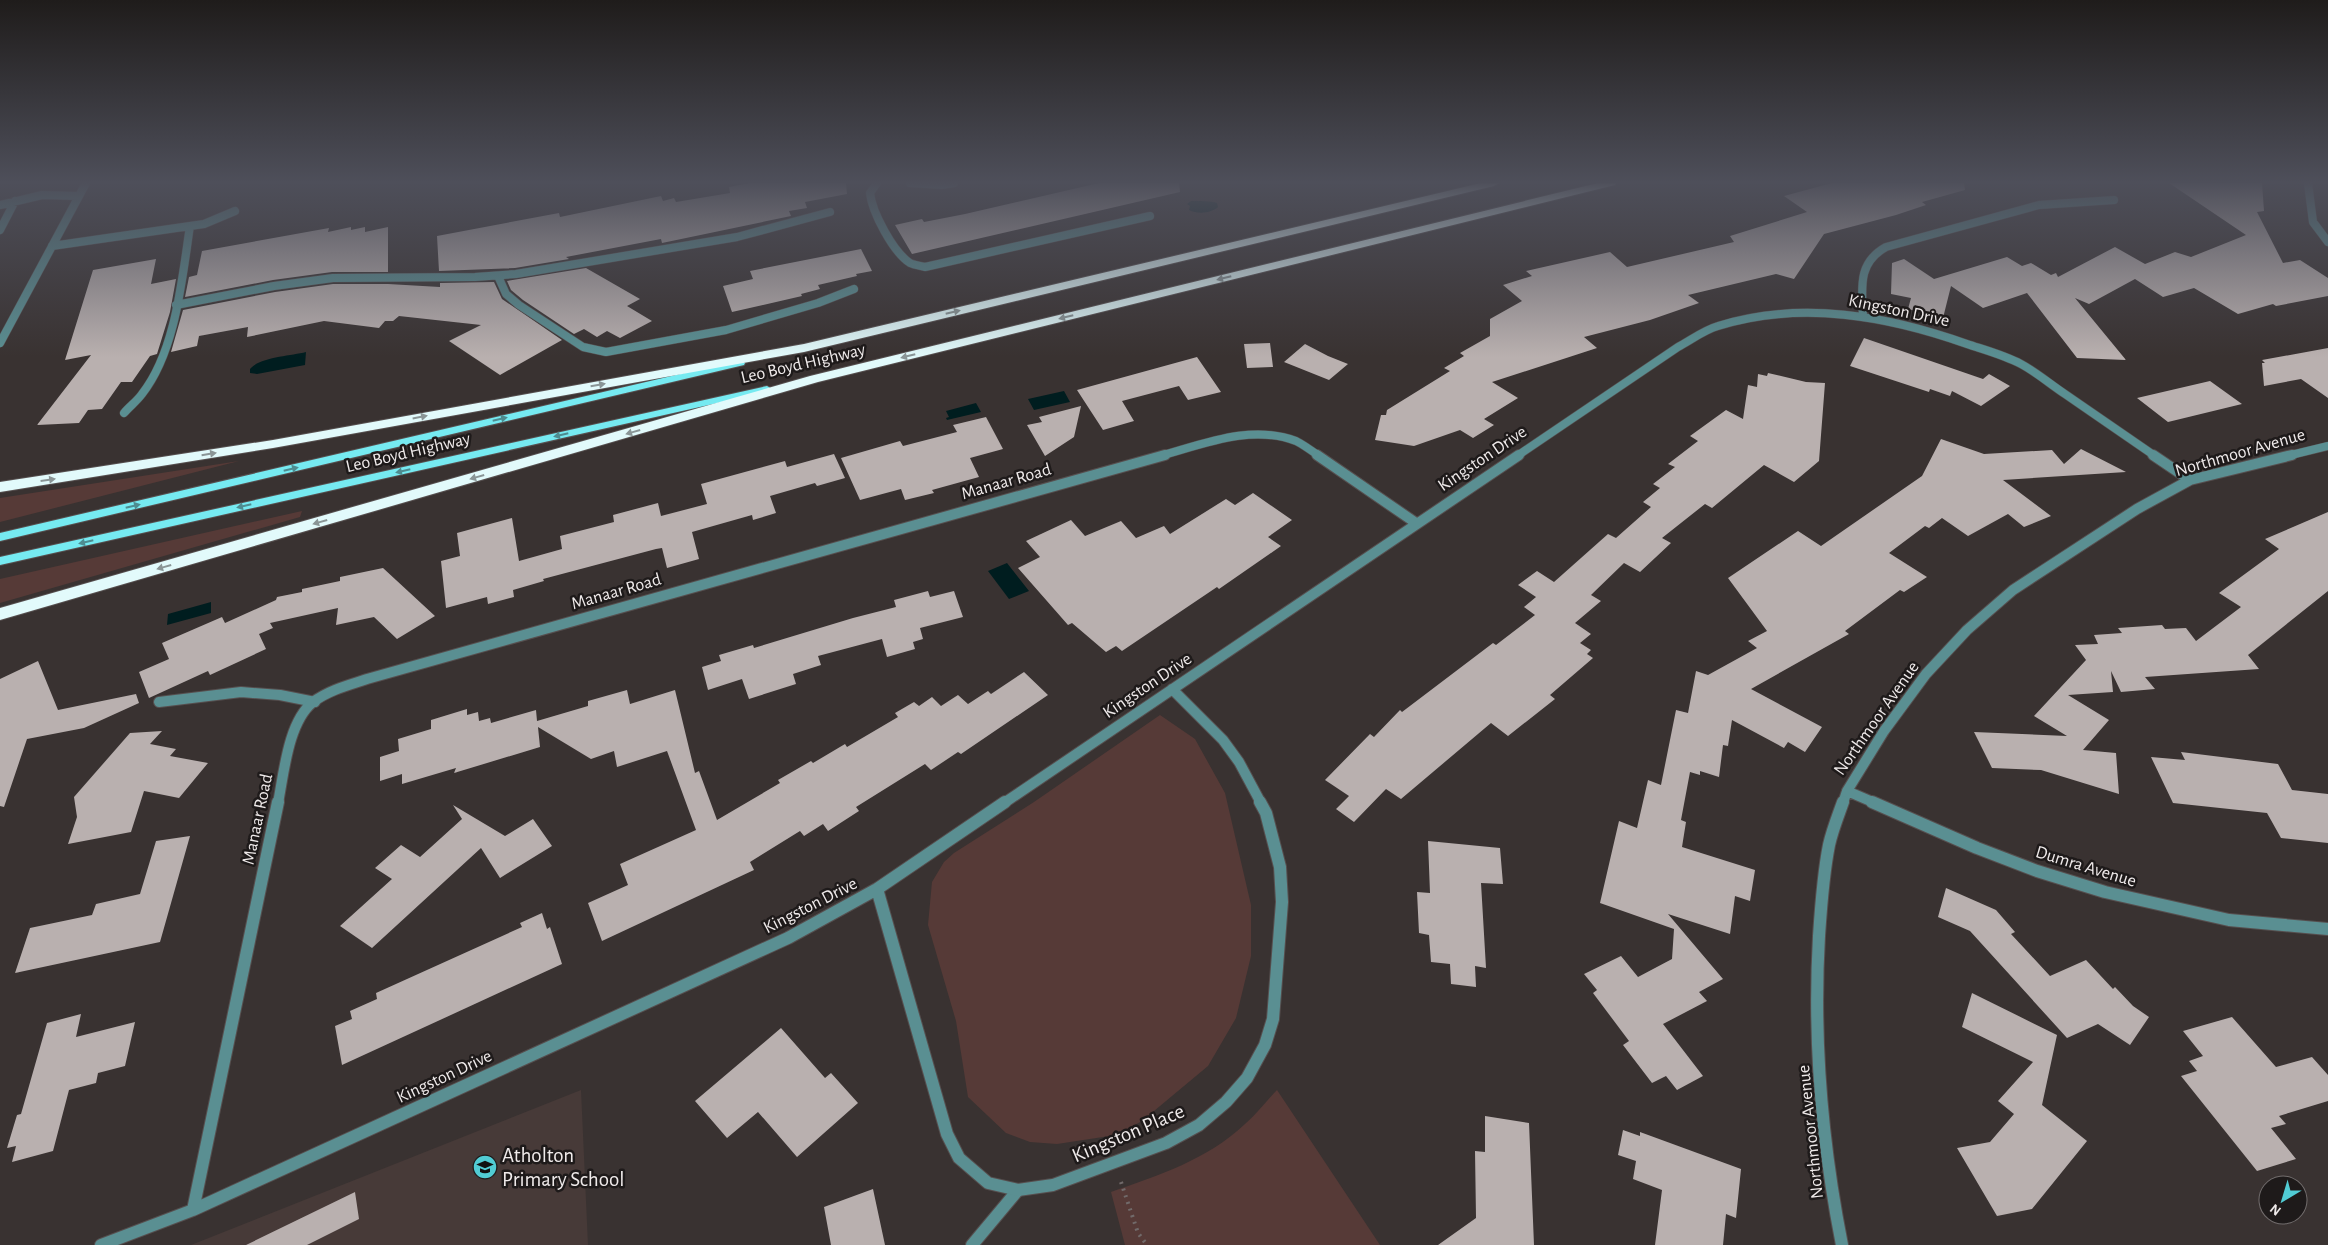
<svg xmlns="http://www.w3.org/2000/svg" width="2328" height="1245" viewBox="0 0 2328 1245" font-family="'Alegreya Sans',sans-serif">
<style>
.built{fill:#473a38}
.green{fill:#563a37}
.water{fill:#001d1f}
.building{fill:#b9b0af}
.lines{fill:none;stroke-linecap:round;stroke-linejoin:round}
.lane-far1-casing{stroke:#564f4f;stroke-width:12}
.lane-casing{stroke:#564f4f;stroke-width:14}
.street-far2-casing{stroke:#564f4f;stroke-width:9}
.street-far1-casing{stroke:#564f4f;stroke-width:12}
.street-casing{stroke:#564f4f;stroke-width:14}
.primary-casing{stroke:#564f4f;stroke-width:2}
.highway-casing{stroke:#564f4f;stroke-width:2}
.path{stroke:#716a6a;stroke-width:4;stroke-dasharray:2 5;stroke-linecap:butt}
.lane-far1{stroke:#5a8f92;stroke-width:10}
.lane{stroke:#5a8f92;stroke-width:12}
.street-far2{stroke:#5a8f92;stroke-width:8}
.street-far1{stroke:#5a8f92;stroke-width:10}
.street{stroke:#5a8f92;stroke-width:12}
.primary{fill:#76eaf1;fill-rule:evenodd}
.highway{fill:#e2fafb;fill-rule:evenodd}
.oneway{fill:#8a9596}
.oneway2{fill:#4e8c90}
.labels{text-anchor:middle;stroke-width:5;stroke-linejoin:round;paint-order:stroke}
.street-label{font-size:18px;fill:#efeaea;stroke:#1e1a1a}
.near-street-label{font-size:21px;fill:#efeaea;stroke:#1e1a1a}
.near-poi-label{font-size:21px;fill:#efeaea;stroke:#1e1a1a;text-anchor:start}
</style>
<rect width="100%" height="100%" fill="#393231"/>
<!-- built -->
<path class="built" d="M 581,1090 L 588,1245 L 191,1245 Z"/>
<!-- green -->
<path class="green" d="M 239,461 L 0,522 L 0,498 Z
M 302,511 L 300,517 L 0,603 L 0,579 Z
M 1160,715 L 1195,739 L 1225,793 L 1251,905 L 1251,956 L 1236,1018 L 1208,1066 L 1142,1121 L 1116,1135 L 1057,1144 L 1030,1142 L 1006,1133 L 968,1097 L 956,1021 L 928,925 L 932,882 L 944,862 L 954,853 L 1034,802 Z
M 1277,1090 L 1380,1245 L 1125,1245 L 1111,1192 C 1159,1175 1207,1160 1245,1124 C 1257,1114 1266,1101 1277,1090 Z"/>
<!-- water -->
<path class="water" d="M 1191,201 C 1197,201 1212,201 1217,203 L 1218,207 C 1210,214 1197,214 1189,210 L 1190,206 L 1187,204 Z
M 306,352 L 305,365 L 257,374 L 250,373 L 250,369 C 260,357 290,356 306,352 Z
M 1064,391 L 1070,402 L 1034,410 L 1028,399 Z
M 976,403 L 981,412 L 947,420 L 946,418 L 949,417 L 946,411 Z
M 1007,563 L 1029,591 L 1009,599 L 988,571 Z
M 211,602 L 211,613 L 167,625 L 168,614 Z"/>
<!-- building -->
<path class="building" d="M 750,183 L 846,183 L 847,194 L 805,202 L 807,208 L 789,211 L 791,216 L 662,243 L 661,239 L 566,257 L 569,259 L 515,268 L 439,271 L 437,236 L 559,213 L 560,217 L 661,196 L 663,201 L 674,198 L 676,202 L 730,193 L 729,187 Z
M 1099,183 L 1179,183 L 1180,192 L 912,254 L 895,225 L 922,219 L 924,222 L 965,214 Z
M 1832,183 L 1964,183 L 1965,190 L 1922,202 L 1926,205 L 1896,215 L 1824,234 L 1794,279 L 1776,274 L 1688,295 L 1699,303 L 1650,320 L 1584,337 L 1597,348 L 1492,382 L 1518,398 L 1484,419 L 1494,425 L 1473,438 L 1460,430 L 1414,446 L 1375,440 L 1381,415 L 1386,415 L 1387,410 L 1450,371 L 1444,368 L 1464,356 L 1460,353 L 1490,336 L 1490,319 L 1522,301 L 1503,285 L 1532,276 L 1526,271 L 1610,252 L 1627,267 L 1734,242 L 1730,236 L 1807,212 L 1784,196 Z
M 2169,183 L 2262,183 L 2264,211 L 2257,212 L 2283,263 L 2300,260 L 2328,278 L 2328,296 L 2276,306 L 2273,304 L 2238,314 L 2194,288 L 2163,297 L 2135,279 L 2089,304 L 2075,298 L 2126,360 L 2077,358 L 2027,293 L 1983,308 L 1951,286 L 1943,318 L 1908,309 L 1911,298 L 1891,294 L 1892,263 L 1904,259 L 1934,279 L 2007,257 L 2022,266 L 2031,263 L 2051,275 L 2056,273 L 2058,277 L 2115,247 L 2145,264 L 2175,252 L 2191,257 L 2246,235 Z
M 351,227 L 351,230 L 365,227 L 365,232 L 388,227 L 388,272 L 332,272 L 273,280 L 185,297 L 189,277 L 197,275 L 202,251 L 329,228 L 328,232 Z
M 861,249 L 872,271 L 856,274 L 857,276 L 818,285 L 820,289 L 801,294 L 802,296 L 732,312 L 723,286 L 753,279 L 750,271 Z
M 156,259 L 151,284 L 176,279 L 170,312 L 157,354 L 150,356 L 132,382 L 121,382 L 102,409 L 88,410 L 79,423 L 37,425 L 91,355 L 65,360 L 93,270 Z
M 586,268 L 640,299 L 627,306 L 652,321 L 620,338 L 607,331 L 597,337 L 584,329 L 574,334 L 523,300 L 511,290 L 507,281 Z
M 494,282 L 502,299 L 562,340 L 500,375 L 449,341 L 481,325 L 399,316 L 393,321 L 385,321 L 379,328 L 324,321 L 247,337 L 248,327 L 199,336 L 197,346 L 171,352 L 183,310 L 275,292 L 333,284 L 388,284 L 440,287 L 440,283 Z
M 1864,338 L 1983,379 L 1989,374 L 2010,386 L 1981,406 L 1952,391 L 1950,396 L 1930,389 L 1929,392 L 1850,366 Z
M 1270,343 L 1273,367 L 1247,368 L 1244,344 Z
M 1305,344 L 1328,356 L 1348,364 L 1329,380 L 1284,362 Z
M 2328,348 L 2328,398 L 2301,379 L 2264,386 L 2262,363 L 2265,363 L 2262,360 Z
M 1197,357 L 1221,392 L 1188,400 L 1179,386 L 1122,401 L 1134,421 L 1103,430 L 1077,390 Z
M 1768,373 L 1806,382 L 1825,383 L 1819,461 L 1794,482 L 1764,465 L 1712,508 L 1705,504 L 1662,538 L 1671,543 L 1640,572 L 1624,563 L 1591,595 L 1601,601 L 1575,623 L 1591,634 L 1580,643 L 1591,650 L 1587,654 L 1593,658 L 1550,695 L 1555,699 L 1508,736 L 1491,723 L 1401,799 L 1386,789 L 1354,822 L 1336,809 L 1349,796 L 1325,780 L 1370,734 L 1374,737 L 1400,710 L 1402,712 L 1493,643 L 1496,645 L 1535,615 L 1524,607 L 1536,597 L 1518,585 L 1537,571 L 1554,582 L 1608,534 L 1616,538 L 1651,507 L 1643,502 L 1660,488 L 1653,484 L 1675,467 L 1668,464 L 1698,441 L 1690,436 L 1726,410 L 1743,419 L 1748,385 L 1757,387 L 1758,374 L 1767,376 Z
M 2210,381 L 2242,404 L 2168,422 L 2137,398 Z
M 1081,406 L 1074,437 L 1045,456 L 1027,425 L 1042,422 L 1039,417 Z
M 986,417 L 1003,449 L 970,458 L 979,477 L 932,490 L 934,493 L 905,500 L 901,489 L 860,500 L 841,458 L 900,441 L 903,446 L 957,432 L 953,425 Z
M 1941,439 L 1984,454 L 2052,450 L 2064,464 L 2081,449 L 2126,472 L 2003,480 L 2051,516 L 2024,527 L 2008,514 L 1968,536 L 1942,518 L 1929,528 L 1925,526 L 1889,553 L 1927,577 L 1904,592 L 1900,590 L 1845,631 L 1849,634 L 1751,689 L 1822,727 L 1805,752 L 1788,742 L 1784,748 L 1732,720 L 1728,746 L 1723,745 L 1719,777 L 1700,771 L 1700,775 L 1690,772 L 1681,820 L 1686,822 L 1682,847 L 1755,870 L 1750,901 L 1735,896 L 1730,934 L 1668,914 L 1723,979 L 1699,992 L 1707,1001 L 1663,1024 L 1703,1076 L 1677,1090 L 1666,1076 L 1652,1083 L 1623,1045 L 1629,1041 L 1593,993 L 1597,990 L 1584,974 L 1621,956 L 1638,977 L 1672,959 L 1674,929 L 1600,903 L 1619,821 L 1637,828 L 1648,780 L 1661,785 L 1676,710 L 1688,713 L 1696,671 L 1708,675 L 1757,648 L 1748,641 L 1767,631 L 1728,578 L 1798,531 L 1821,546 L 1922,476 Z
M 834,454 L 845,478 L 817,486 L 815,483 L 770,496 L 776,513 L 753,520 L 752,515 L 692,532 L 699,559 L 667,568 L 662,548 L 656,549 L 543,579 L 544,581 L 513,590 L 514,597 L 488,604 L 487,597 L 446,608 L 441,561 L 460,556 L 457,533 L 512,518 L 519,561 L 562,549 L 560,536 L 614,522 L 613,515 L 658,503 L 661,516 L 707,504 L 701,484 L 785,461 L 787,467 Z
M 1253,493 L 1292,520 L 1268,537 L 1281,546 L 1219,589 L 1217,587 L 1122,651 L 1116,646 L 1106,652 L 1072,623 L 1068,625 L 1018,568 L 1040,557 L 1026,541 L 1071,520 L 1085,536 L 1121,521 L 1136,538 L 1164,526 L 1170,534 L 1226,499 L 1235,505 Z
M 2328,512 L 2328,591 L 2248,655 L 2259,669 L 2145,677 L 2155,689 L 2121,692 L 2111,671 L 2113,692 L 2068,695 L 2109,720 L 2083,750 L 2116,753 L 2119,794 L 2041,770 L 1992,768 L 1974,732 L 2067,736 L 2034,716 L 2086,660 L 2075,645 L 2098,644 L 2094,635 L 2122,633 L 2118,628 L 2162,625 L 2165,629 L 2186,628 L 2196,641 L 2241,607 L 2219,593 L 2279,549 L 2265,539 Z
M 383,568 L 435,616 L 397,639 L 374,617 L 336,625 L 338,608 L 270,623 L 273,628 L 259,634 L 266,649 L 210,675 L 208,671 L 149,698 L 139,672 L 169,659 L 162,643 L 222,617 L 225,623 L 276,600 L 277,597 L 302,592 L 302,589 L 340,581 L 340,577 Z
M 928,591 L 930,597 L 954,591 L 963,617 L 920,628 L 923,639 L 913,642 L 915,649 L 887,657 L 882,639 L 818,656 L 821,665 L 793,674 L 796,684 L 749,699 L 742,679 L 708,690 L 702,667 L 721,661 L 719,655 L 753,645 L 754,648 L 853,618 L 896,607 L 894,600 Z
M 38,661 L 58,710 L 136,694 L 139,703 L 84,728 L 27,739 L 4,807 L 0,806 L 0,679 Z
M 1024,672 L 1048,695 L 961,754 L 958,752 L 931,770 L 925,764 L 856,807 L 859,811 L 828,831 L 823,824 L 804,836 L 800,831 L 750,862 L 754,870 L 602,941 L 588,903 L 628,885 L 620,864 L 696,830 L 667,751 L 617,767 L 614,751 L 591,759 L 538,727 L 540,747 L 454,773 L 456,768 L 402,784 L 402,774 L 380,781 L 380,757 L 399,751 L 398,739 L 431,729 L 431,720 L 467,709 L 467,715 L 478,712 L 479,721 L 490,718 L 491,723 L 536,710 L 537,721 L 588,706 L 588,701 L 627,690 L 630,704 L 675,690 L 695,773 L 699,771 L 717,820 L 780,783 L 778,780 L 811,761 L 813,763 L 845,744 L 847,747 L 898,717 L 895,713 L 914,702 L 919,706 L 932,697 L 941,706 L 958,695 L 968,704 L 988,691 L 991,694 Z
M 162,731 L 150,744 L 176,749 L 170,756 L 208,763 L 179,798 L 144,791 L 131,832 L 68,844 L 77,817 L 74,797 L 130,733 Z
M 2181,752 L 2278,764 L 2292,790 L 2328,794 L 2328,843 L 2281,838 L 2267,813 L 2173,803 L 2151,757 L 2185,760 Z
M 453,805 L 505,836 L 533,819 L 552,846 L 500,878 L 481,848 L 372,948 L 340,926 L 392,879 L 375,868 L 401,845 L 420,857 L 462,819 Z
M 190,836 L 160,942 L 15,973 L 30,928 L 92,915 L 96,904 L 140,894 L 156,841 Z
M 1428,841 L 1500,848 L 1503,884 L 1481,883 L 1486,968 L 1475,966 L 1476,987 L 1451,984 L 1450,964 L 1431,962 L 1429,935 L 1419,933 L 1417,892 L 1430,893 Z
M 1946,888 L 1996,910 L 2015,932 L 2011,934 L 2050,976 L 2086,960 L 2113,989 L 2115,987 L 2133,1006 L 2149,1017 L 2130,1045 L 2098,1024 L 2067,1038 L 1970,931 L 1938,917 Z
M 542,913 L 547,929 L 550,927 L 562,964 L 342,1065 L 335,1026 L 352,1019 L 350,1011 L 377,999 L 376,993 L 522,927 L 520,923 Z
M 1972,993 L 2057,1035 L 2042,1105 L 2087,1141 L 2032,1209 L 1997,1216 L 1957,1148 L 1990,1142 L 2014,1114 L 1998,1101 L 2033,1062 L 1962,1027 Z
M 81,1014 L 76,1037 L 135,1022 L 125,1066 L 98,1073 L 96,1083 L 69,1090 L 53,1151 L 12,1162 L 16,1146 L 7,1148 L 17,1115 L 21,1114 L 47,1023 Z
M 2232,1017 L 2276,1067 L 2312,1057 L 2328,1075 L 2328,1101 L 2279,1116 L 2286,1124 L 2271,1128 L 2296,1159 L 2257,1171 L 2181,1076 L 2197,1071 L 2189,1061 L 2203,1056 L 2183,1031 Z
M 781,1028 L 825,1078 L 831,1073 L 858,1103 L 797,1157 L 758,1112 L 727,1138 L 695,1101 Z
M 1485,1116 L 1529,1123 L 1534,1245 L 1438,1245 L 1476,1218 L 1475,1151 L 1485,1152 Z
M 1623,1130 L 1640,1136 L 1640,1132 L 1741,1169 L 1736,1218 L 1726,1214 L 1723,1245 L 1655,1245 L 1662,1190 L 1633,1179 L 1636,1161 L 1618,1155 Z
M 873,1189 L 885,1245 L 831,1245 L 824,1207 Z
M 355,1192 L 359,1219 L 307,1245 L 246,1245 Z"/>
<g class="lines">
<!-- lane-far1 casing -->
<g class="lane-far1-casing">
<path id="lane-far1" d="M 159,702 L 241,692 L 280,695 L 315,702"/>
</g>
<!-- lane casing -->
<g class="lane-casing">
<path id="lane" d="M 972,1245 L 1018,1190"/>
</g>
<!-- street-far2 casing -->
<g class="street-far2-casing">
<path id="street-far2" d="M 877,183 L 870,193 C 872,212 893,252 910,263 C 914,265 921,266 925,267 L 1150,216
M 910,183 L 942,185 L 954,183
M 2308,183 L 2313,222 L 2328,242
M 0,205 L 42,195 L 79,196
M 190,226 L 204,224 L 235,211
M 0,230 L 15,201
M 52,246 L 190,226 C 182,278 176,351 142,394 C 137,401 130,406 124,413
M 498,276 L 506,294 L 519,305 L 583,347 L 606,352 L 726,330 L 818,303 L 854,289
M 176,305 L 274,286 L 333,278 L 475,277 L 516,274 L 737,237 L 830,212
M 1863,317 C 1862,288 1857,263 1886,247 L 2039,205 L 2114,200
M 0,343 L 86,183
M 1160,456 C 1204,444 1251,424 1296,441 C 1304,445 1312,451 1319,456
M 1517,456 L 1678,347 C 1691,340 1704,330 1718,326 C 1801,300 1888,316 1967,344 C 1985,350 2004,355 2021,364 C 2036,372 2050,384 2065,394 C 2095,415 2125,435 2155,456
M 2287,456 L 2328,446"/>
</g>
<!-- street-far1 casing -->
<g class="street-far1-casing">
<path id="street-far1" d="M 1317,455 L 1416,523
M 2153,455 L 2190,480
M 1172,689 L 1223,740 L 1239,762 L 1261,803
M 1847,791 L 1875,803
M 278,803 C 284,773 288,722 313,702 C 329,690 349,685 367,679 L 1165,455
M 1004,803 L 1519,455
M 1843,803 L 1847,791 L 1884,731 L 1926,674 L 1967,630 L 2013,590 L 2137,509 L 2190,480 L 2292,455"/>
</g>
<!-- street casing -->
<g class="street-casing">
<path id="street" d="M 1872,802 L 1977,848 L 2037,871 L 2105,892 L 2229,920 L 2328,929
M 877,889 L 947,1134 L 959,1158 L 988,1183 L 1018,1190 L 1053,1185 L 1166,1143 L 1199,1125 L 1226,1102 L 1247,1078 L 1265,1045 L 1273,1019 L 1282,902 L 1280,867 L 1266,813 L 1260,802
M 193,1210 L 278,802
M 101,1245 L 193,1210 L 788,938 L 877,889 L 1005,802
M 1842,1245 C 1822,1144 1813,1039 1819,936 C 1821,906 1823,875 1829,845 C 1832,831 1838,816 1843,802"/>
</g>
<!-- primary casing -->
<g class="primary-casing">
<path id="primary" d="M 740,360 L 745,363 L 744,365 L 0,541 L 0,533 Z
M 767,386 L 772,389 L 771,391 L 0,565 L 0,557 Z"/>
</g>
<!-- highway casing -->
<g class="highway-casing">
<path id="highway" d="M 1481,183 L 1499,183 L 1494,186 L 804,352 L 273,448 L 0,492 L 0,482 L 273,440 L 804,344 Z
M 1598,183 L 1616,183 L 1615,185 L 818,382 L 0,620 L 0,608 L 810,376 Z"/>
</g>
<!-- path -->
<path class="path" d="M 1121,1182 L 1138,1233 L 1147,1245"/>
<!-- lane-far1 -->
<use href="#lane-far1" class="lane-far1"/>
<!-- lane -->
<use href="#lane" class="lane"/>
<!-- street-far2 -->
<use href="#street-far2" class="street-far2"/>
<!-- street-far1 -->
<use href="#street-far1" class="street-far1"/>
<!-- street -->
<use href="#street" class="street"/>
<!-- primary -->
<use href="#primary" class="primary"/>
<!-- highway -->
<use href="#highway" class="highway"/>
</g>
<!-- one-way arrows -->
<defs><path id="oneway-solid" d="M-6-.8H1V-3.2L6.5 0L1 3.2V.8H-6Z" transform="scale(1.25)"/></defs>
<g class="oneway">
<use href="#oneway-solid" transform="translate(1224 278) rotate(166)"/>
<use href="#oneway-solid" transform="translate(953 312) rotate(-13)"/>
<use href="#oneway-solid" transform="translate(1066 317) rotate(166)"/>
<use href="#oneway-solid" transform="translate(908 356) rotate(166)"/>
<use href="#oneway-solid" transform="translate(598 385) rotate(-10)"/>
<use href="#oneway-solid" transform="translate(420 417) rotate(-11)"/>
<use href="#oneway-solid" transform="translate(633 432) rotate(164)"/>
<use href="#oneway-solid" transform="translate(209 454) rotate(-9)"/>
<use href="#oneway-solid" transform="translate(477 477) rotate(164)"/>
<use href="#oneway-solid" transform="translate(48 480) rotate(-8)"/>
<use href="#oneway-solid" transform="translate(320 522) rotate(164)"/>
<use href="#oneway-solid" transform="translate(164 567) rotate(164)"/>
</g>
<g class="oneway2">
<use href="#oneway-solid" transform="translate(500 419) rotate(-13)"/>
<use href="#oneway-solid" transform="translate(561 435) rotate(167)"/>
<use href="#oneway-solid" transform="translate(291 469) rotate(-13)"/>
<use href="#oneway-solid" transform="translate(403 471) rotate(167)"/>
<use href="#oneway-solid" transform="translate(133 506) rotate(-13)"/>
<use href="#oneway-solid" transform="translate(244 506) rotate(167)"/>
<use href="#oneway-solid" transform="translate(86 542) rotate(167)"/>
</g>
<!-- sky -->
<linearGradient id="sky" x2="0" y2="1"><stop stop-color="#1f1c1b"/><stop offset="0.51" stop-color="#4e4f5a"/><stop offset="1" stop-color="#4e4f5a" stop-opacity="0"/></linearGradient>
<rect width="2328" height="357" fill="url(#sky)"/>
<!-- icons -->
<defs>
<g id="school-disc" transform="scale(1.25)"><circle r="9.5" fill="#51ccd4" stroke="#1e1a1a"/><path d="M0-5L7-2L0 1L-7-2ZM-4 1L0 2.5L4 1V4Q0 6-4 4Z" fill="#111"/></g>
</defs>
<g fill-rule="evenodd">
<use href="#school-disc" x="485" y="1167"/>
</g>
<g class="labels">
<!-- street labels -->
<g class="street-label">
<text transform="translate(1899 310) rotate(12)" y="6">Kingston Drive</text>
<text transform="translate(803 363) rotate(-13)" y="6">Leo Boyd Highway</text>
<text transform="translate(408 452) rotate(-13)" y="6">Leo Boyd Highway</text>
<text transform="translate(2240 452) rotate(-16)" y="6">Northmoor Avenue</text>
<text transform="translate(1482 458) rotate(-34)" y="6">Kingston Drive</text>
<text transform="translate(1006 481) rotate(-16)" y="6">Manaar Road</text>
<text transform="translate(616 591) rotate(-16)" y="6">Manaar Road</text>
<text transform="translate(1147 685) rotate(-34)" y="6">Kingston Drive</text>
<text transform="translate(1876 718) rotate(-55)" y="6">Northmoor Avenue</text>
<text transform="translate(257 819) rotate(-78)" y="6">Manaar Road</text>
<text transform="translate(2086 866) rotate(17)" y="6">Dumra Avenue</text>
<text transform="translate(810 905) rotate(-27)" y="6">Kingston Drive</text>
<text transform="translate(444 1076) rotate(-25)" y="6">Kingston Drive</text>
<text transform="translate(1810 1132) rotate(-96)" y="6">Northmoor Avenue</text>
</g>
<!-- near-street labels -->
<g class="near-street-label">
<text transform="translate(1128 1133) rotate(-23)" y="7">Kingston Place</text>
</g>
<!-- near-poi labels -->
<g class="near-poi-label">
<text x="502" y="1162">Atholton<tspan x="502" dy="24">Primary School</tspan></text>
</g>
</g>
<!-- north arrow -->
<g transform="translate(2283 1200) rotate(218)"><circle r="24" fill="#1e1a1a" stroke="#726d6d"/>
<path d="M0-4L9 19L0 12L-9 19Z" fill="#51ccd4"/>
<text y="-8" font-size="14" font-weight="bold" text-anchor="middle" fill="#efeaea">N</text>
</g>
</svg>
